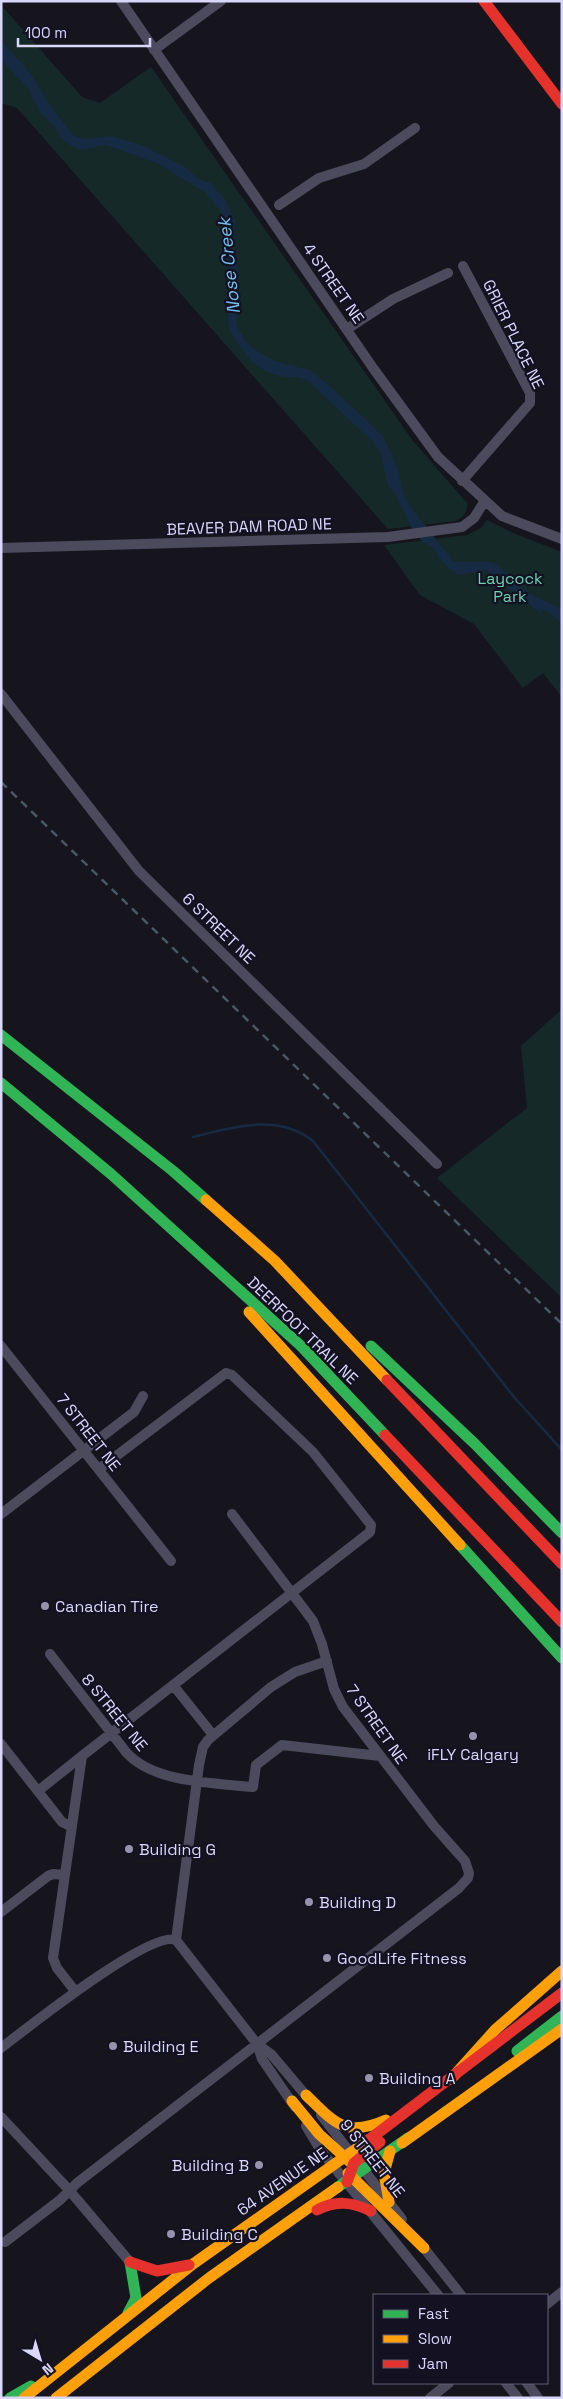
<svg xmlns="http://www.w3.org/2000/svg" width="563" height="2399" viewBox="0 0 563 2399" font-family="'Space Grotesk',sans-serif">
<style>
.park{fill:#152928}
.water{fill:#162b43}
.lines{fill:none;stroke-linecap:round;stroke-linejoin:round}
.stream{stroke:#162b43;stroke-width:2.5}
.street{stroke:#4c4b5d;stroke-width:10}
.fast{stroke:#30b455;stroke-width:11}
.slow{stroke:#ff9f0a;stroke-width:11}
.jam{stroke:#e5322d;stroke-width:11}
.rail{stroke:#465964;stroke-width:2.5;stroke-dasharray:8 6;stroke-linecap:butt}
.poi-dot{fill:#9593ad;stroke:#131122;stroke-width:2}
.labels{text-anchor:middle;stroke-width:4.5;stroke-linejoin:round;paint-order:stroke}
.street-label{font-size:16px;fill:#d9d7fa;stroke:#131122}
.park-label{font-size:16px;fill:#6cd1b0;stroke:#131122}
.poi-label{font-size:16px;fill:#d9d7fa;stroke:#131122;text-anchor:start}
.water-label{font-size:18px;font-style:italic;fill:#72beed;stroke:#131122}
</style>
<rect width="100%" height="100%" fill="#16151e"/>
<!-- park -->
<path class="park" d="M 1,5 L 82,97 L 100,103 L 151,67 L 413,441 L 467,503 C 468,512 464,516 456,521 L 388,529 L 17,108 L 1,103 Z
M 487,520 L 513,533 L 562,552 L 562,697 L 543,673 L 523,688 L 474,624 L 420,595 L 384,545 L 467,535 L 481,528 Z
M 562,1009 L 562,1298 L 437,1178 L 527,1108 L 521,1046 Z"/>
<!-- water -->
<path class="water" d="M 1,40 L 30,73 L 50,105 L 74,136 L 86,139 L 111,136 L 141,145 L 183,166 L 199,179 L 211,183 L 226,201 L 235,221 L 234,242 L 241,298 L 236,320 L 237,327 L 245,340 L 254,349 L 275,361 L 310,370 L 332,388 L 383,436 L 399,472 L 403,493 L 409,505 L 454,562 L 489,562 L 497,564 L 528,593 L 562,609 L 562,623 L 545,610 L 541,611 L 544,616 L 486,570 L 460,575 L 450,570 L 439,558 L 434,548 L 423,542 L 414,533 L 395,493 L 388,486 L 381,455 L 375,444 L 308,381 L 299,377 L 285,377 L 267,372 L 252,362 L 234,339 L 228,325 L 229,279 L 225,222 L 222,213 L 206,193 L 159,164 L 118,149 L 104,145 L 80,150 L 70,145 L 60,137 L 56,128 L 41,113 L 27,87 L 1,60 Z"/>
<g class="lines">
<!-- stream -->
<path class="stream" d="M 193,1137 C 233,1127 278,1113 313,1141 L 514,1397 L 562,1450"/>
<!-- street -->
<path class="street" d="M 121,1 L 373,368 L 438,457 L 502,516 L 562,539
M 154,50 L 221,1
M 279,205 L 319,178 L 364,164 L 415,128
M 347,329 L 393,299 L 448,273
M 462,481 L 530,403 L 530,393 L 463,266
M 1,548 L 388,537 L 462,527 L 474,518 L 484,502
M 1,694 L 139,871 L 437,1164
M 1,1346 L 171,1561
M 1,1514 L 134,1412 L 143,1396
M 50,1654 L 126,1752 C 153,1783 214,1783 253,1787 L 256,1765 L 282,1745 L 380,1756
M 173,1685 L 213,1735
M 1,1744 L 62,1822 L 72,1827
M 38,1791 L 82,1756
M 1,1912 L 48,1876 L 53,1874 L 65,1875
M 176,1940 L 257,2044 L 262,2059 L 295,2107
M 176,1940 L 199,1765 L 203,1747 L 208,1740 L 271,1687 L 295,1672 L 327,1661
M 75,1991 L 57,1968 L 53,1958 L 82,1756 L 370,1532 L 371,1525 L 313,1452 L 232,1375 L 226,1373 L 99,1469
M 257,2044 L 271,2054 L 309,2099
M 1,2048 C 26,2029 150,1930 176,1940
M 321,2115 L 402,2219
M 1,2117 L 69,2190 L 130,2262
M 306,2126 L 321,2151 L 438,2295
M 5,2242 L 60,2200 L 77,2183 L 459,1888 L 468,1878 L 469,1873 L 465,1861 L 434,1826 L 343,1707 L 334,1689 L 322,1644 L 313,1621 L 232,1514
M 420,2243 L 461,2295
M 547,2304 L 562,2292
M 506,2383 L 518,2398
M 527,2383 L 538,2398
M 430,2398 L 449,2383"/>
<!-- fast -->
<path class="fast" d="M 1,1035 L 173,1171 L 206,1200
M 1,1083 L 111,1174 L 301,1346 L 385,1435
M 371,1346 L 475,1444 L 562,1533
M 460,1545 L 562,1658
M 517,2051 L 562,2016
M 338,2187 L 408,2138
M 128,2313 L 136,2298 L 130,2262
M 10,2398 L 31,2386"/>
<!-- slow -->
<path class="slow" d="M 206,1200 L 275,1261 L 387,1380
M 249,1312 L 460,1545
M 451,2079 L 495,2030 L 562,1971
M 306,2095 C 335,2123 345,2138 386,2120
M 292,2101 L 319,2134 L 350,2162
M 402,2143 L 562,2029
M 348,2173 L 424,2248
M 389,2202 L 384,2173 L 390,2151
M 24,2398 L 193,2264 L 370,2139
M 56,2398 L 209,2278 L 338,2187"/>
<!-- jam -->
<path class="jam" d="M 484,1 L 562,104
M 387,1380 L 562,1564
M 385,1435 L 562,1622
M 370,2139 L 562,1993
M 347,2182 L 354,2163 L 380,2142
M 317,2210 C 336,2200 352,2202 371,2211
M 130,2262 L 157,2271 L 189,2265"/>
<!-- rail -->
<path class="rail" d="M 1,782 L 562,1324"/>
</g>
<!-- markers -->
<g class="poi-dot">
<circle cx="45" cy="1606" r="5"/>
<circle cx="473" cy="1736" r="5"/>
<circle cx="129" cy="1849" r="5"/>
<circle cx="309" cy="1902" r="5"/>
<circle cx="327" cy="1958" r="5"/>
<circle cx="113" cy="2046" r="5"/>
<circle cx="369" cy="2078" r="5"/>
<circle cx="259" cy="2165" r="5"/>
<circle cx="171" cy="2234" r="5"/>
</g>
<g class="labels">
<!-- street labels -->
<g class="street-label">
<text transform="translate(334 283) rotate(55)" y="6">4 STREET NE</text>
<text transform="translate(514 334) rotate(64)" y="6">GRIER PLACE NE</text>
<text transform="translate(249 526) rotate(-2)" y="6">BEAVER DAM ROAD NE</text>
<text transform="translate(219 928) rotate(44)" y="6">6 STREET NE</text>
<text transform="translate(303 1330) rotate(44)" y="6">DEERFOOT TRAIL NE</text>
<text transform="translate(89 1432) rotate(52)" y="6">7 STREET NE</text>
<text transform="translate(115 1712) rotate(51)" y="6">8 STREET NE</text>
<text transform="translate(377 1724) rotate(55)" y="6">7 STREET NE</text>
<text transform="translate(373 2158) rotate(52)" y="6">9 STREET NE</text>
<text transform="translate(282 2181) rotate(-35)" y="6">64 AVENUE NE</text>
</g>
<!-- park labels -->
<g class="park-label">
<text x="510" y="584">Laycock<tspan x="510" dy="18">Park</tspan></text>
</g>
<!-- poi labels -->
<g class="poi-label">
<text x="55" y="1612">Canadian Tire</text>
<text x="473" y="1760" text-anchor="middle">iFLY Calgary</text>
<text x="139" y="1855">Building G</text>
<text x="319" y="1908">Building D</text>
<text x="337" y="1964">GoodLife Fitness</text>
<text x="123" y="2052">Building E</text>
<text x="379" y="2084">Building A</text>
<text x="249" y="2171" text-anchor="end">Building B</text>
<text x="181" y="2240">Building C</text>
</g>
<!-- water labels -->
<g class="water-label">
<text transform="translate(229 266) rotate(-96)" y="6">Nose Creek</text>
</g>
</g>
<!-- border -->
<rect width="563" height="2399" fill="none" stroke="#d9d7fa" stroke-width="5"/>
<!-- legend -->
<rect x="373" y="2294" width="175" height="90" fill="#131122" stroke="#626078"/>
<rect x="383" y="2310" width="25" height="8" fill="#30b455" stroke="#626078"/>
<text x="418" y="2319" font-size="15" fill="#d9d7fa">Fast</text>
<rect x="383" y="2335" width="25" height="8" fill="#ff9f0a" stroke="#626078"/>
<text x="418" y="2344" font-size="15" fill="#d9d7fa">Slow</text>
<rect x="383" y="2360" width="25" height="8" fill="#e5322d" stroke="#626078"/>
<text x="418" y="2369" font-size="15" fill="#d9d7fa">Jam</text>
<!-- north arrow -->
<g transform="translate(40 2359) rotate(142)" stroke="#131122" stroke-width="4" paint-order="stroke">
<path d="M0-4L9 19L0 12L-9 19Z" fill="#d9d7fa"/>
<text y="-8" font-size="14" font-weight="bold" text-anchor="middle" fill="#d9d7fa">N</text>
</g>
<!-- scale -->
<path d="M18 38v8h132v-8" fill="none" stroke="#d9d7fa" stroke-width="2.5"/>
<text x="25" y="38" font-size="15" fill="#d9d7fa" stroke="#131122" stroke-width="4" paint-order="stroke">100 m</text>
</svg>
